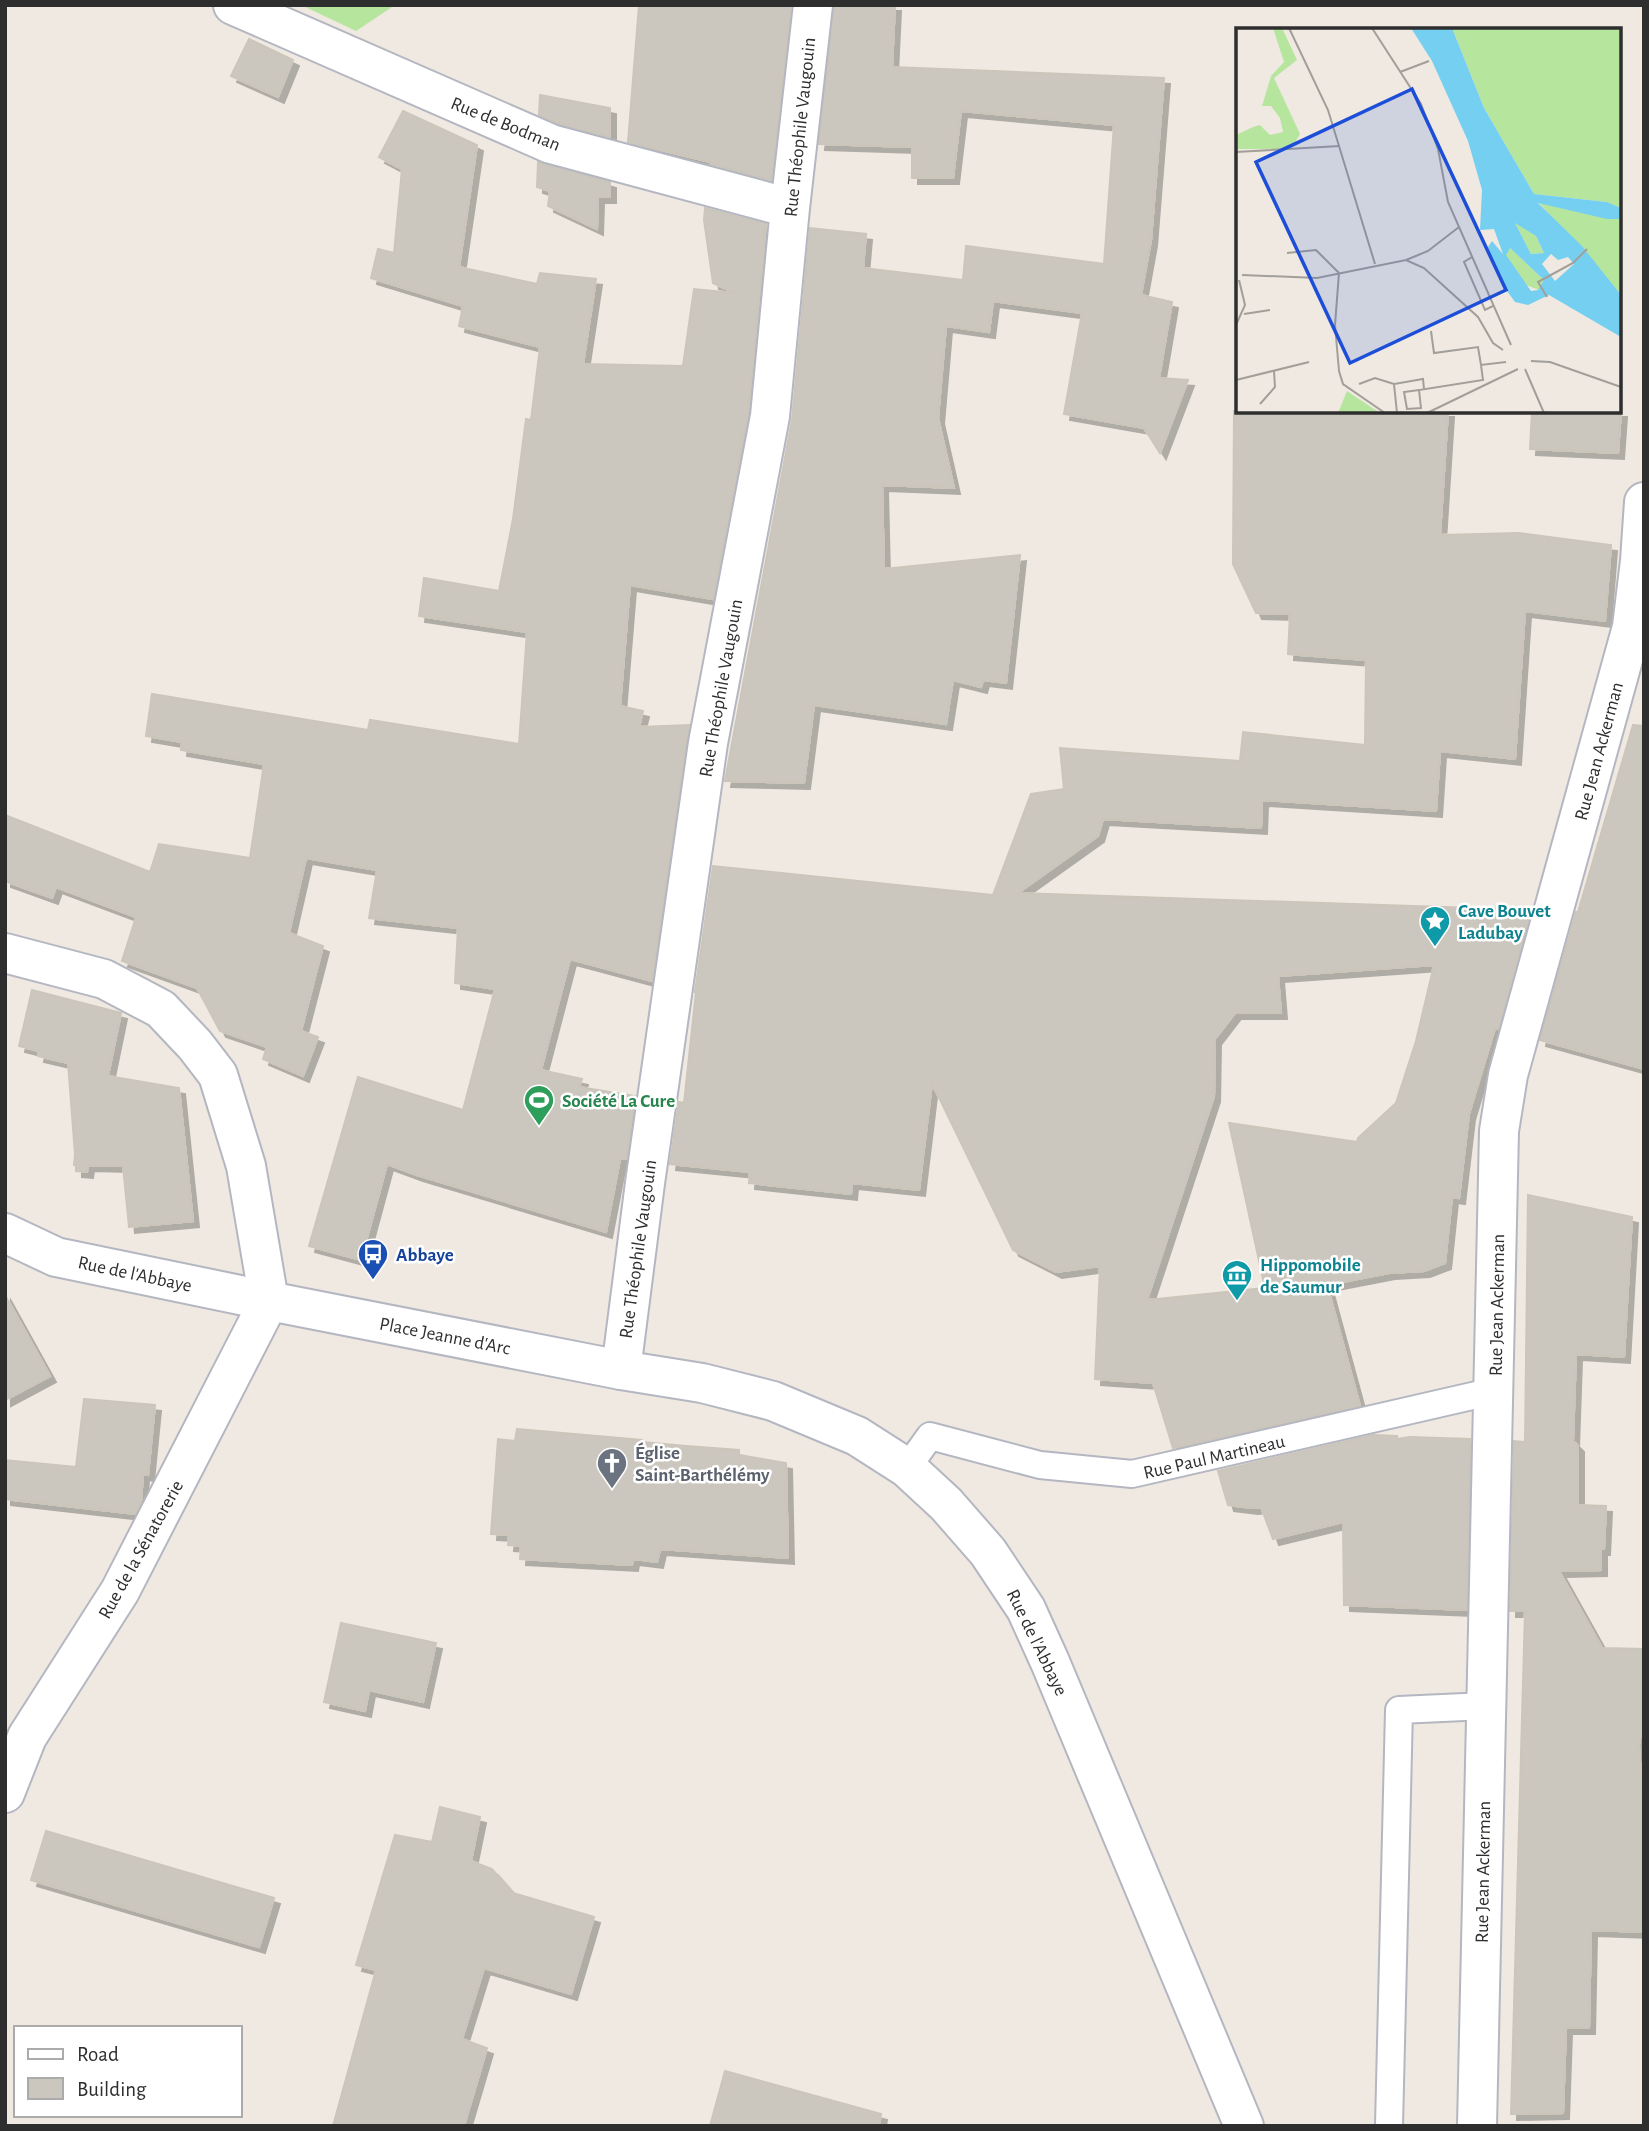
<svg xmlns="http://www.w3.org/2000/svg" width="1649" height="2131" viewBox="0 0 1649 2131" font-family="'Alegreya Sans',sans-serif">
<style>
.green{fill:#b6e59e}
.building{fill:#cbc7bf;stroke:#cbc5ba;stroke-width:2;fill-rule:evenodd;filter:url(#shadow)}
.lines{fill:none;stroke-linecap:round;stroke-linejoin:round}
.lane-casing{stroke:#b4b7c1;stroke-width:30}
.street-casing{stroke:#b4b7c1;stroke-width:42}
.secondary-casing{stroke:#b4b7c1;stroke-width:42}
.lane{stroke:#fff;stroke-width:26}
.street{stroke:#fff;stroke-width:38}
.secondary{stroke:#fff;stroke-width:38}
.labels{text-anchor:middle;stroke-width:5;stroke-linejoin:round;paint-order:stroke}
.street-label{font-size:19px;fill:#2e2e2e;stroke:#fff}
.culture-label{font-size:19px;font-weight:bold;fill:#0d838f;stroke:#fff;text-anchor:start}
.leisure-label{font-size:19px;font-weight:bold;fill:#27864d;stroke:#fff;text-anchor:start}
.transit-label{font-size:19px;font-weight:bold;fill:#164399;stroke:#fff;text-anchor:start}
.worship-label{font-size:19px;font-weight:bold;fill:#5b616d;stroke:#fff;text-anchor:start}
.inset-road{fill:none;stroke:#a29e99;stroke-width:2}
.view{fill:#1d4ed8;fill-opacity:0.15;stroke:#1d4ed8;stroke-width:3.5}
.inset-edge{fill:none;stroke:#2e2e2e;stroke-width:3.5}
</style>
<defs>
<filter id="shadow"><feDropShadow dx="6" dy="6" stdDeviation="0" flood-color="#0004"/></filter>
</defs>
<rect width="100%" height="100%" fill="#efe9e1"/>
<!-- green -->
<path class="green" d="M 301,5 L 395,5 L 356,31 Z"/>
<!-- building -->
<path class="building" d="M 639,5 L 791,5 L 771,180 L 710,164 L 710,162 L 628,142 Z
M 834,5 L 895,5 L 892,67 L 1164,78 L 1151,240 L 1141,295 L 1172,302 L 1159,378 L 1188,380 L 1160,453 L 1144,428 L 1064,414 L 1082,313 L 993,301 L 989,332 L 946,326 L 938,418 L 954,488 L 882,485 L 884,569 L 1020,555 L 1006,683 L 983,680 L 981,687 L 953,680 L 946,724 L 814,705 L 804,783 L 725,781 L 792,420 L 810,228 L 866,234 L 863,268 L 963,280 L 966,246 L 1104,264 L 1114,125 L 961,111 L 953,178 L 912,178 L 912,147 L 819,144 Z
M 249,39 L 293,60 L 278,97 L 231,76 Z
M 540,95 L 610,108 L 610,137 L 558,123 L 539,115 Z
M 403,111 L 477,145 L 459,267 L 537,284 L 540,273 L 596,279 L 583,364 L 683,366 L 694,289 L 735,293 L 713,283 L 704,220 L 705,208 L 766,224 L 748,413 L 713,599 L 630,585 L 620,706 L 643,711 L 639,727 L 689,725 L 652,981 L 570,959 L 541,1070 L 582,1079 L 579,1087 L 635,1096 L 626,1159 L 620,1159 L 606,1232 L 417,1175 L 387,1164 L 361,1260 L 309,1246 L 358,1077 L 463,1110 L 495,989 L 455,983 L 458,928 L 369,918 L 377,870 L 306,858 L 289,933 L 323,946 L 301,1031 L 318,1037 L 303,1076 L 263,1059 L 267,1047 L 220,1031 L 197,988 L 122,961 L 136,917 L 56,887 L 52,898 L 5,881 L 5,815 L 150,872 L 159,844 L 250,858 L 264,764 L 181,750 L 182,742 L 146,736 L 152,694 L 368,730 L 370,720 L 519,744 L 527,632 L 419,616 L 424,578 L 499,591 L 513,519 L 526,419 L 531,420 L 540,347 L 459,326 L 463,306 L 371,278 L 378,249 L 394,253 L 402,169 L 379,157 Z
M 538,162 L 610,182 L 610,197 L 598,197 L 597,229 L 548,206 L 550,191 L 537,187 Z
M 1234,411 L 1448,411 L 1440,535 L 1519,533 L 1611,545 L 1605,621 L 1525,611 L 1515,759 L 1440,751 L 1436,811 L 1262,800 L 1261,828 L 1103,819 L 1098,836 L 1018,893 L 1531,910 L 1498,1029 L 1495,1028 L 1469,1114 L 1459,1198 L 1452,1197 L 1445,1263 L 1424,1271 L 1389,1273 L 1327,1285 L 1360,1406 L 1173,1448 L 1153,1383 L 1095,1379 L 1100,1266 L 1056,1272 L 1013,1250 L 932,1083 L 919,1190 L 852,1183 L 851,1194 L 749,1183 L 750,1172 L 670,1164 L 679,1102 L 684,1103 L 696,992 L 695,992 L 713,866 L 993,895 L 1031,794 L 1064,789 L 1060,748 L 1240,761 L 1243,732 L 1365,745 L 1366,660 L 1288,654 L 1290,614 L 1256,613 L 1233,564 ZM 1434,965 L 1416,1041 L 1396,1103 L 1358,1138 L 1357,1142 L 1229,1123 L 1265,1288 L 1147,1300 L 1214,1096 L 1215,1039 L 1235,1013 L 1281,1013 L 1278,976 Z
M 1532,411 L 1621,411 L 1618,453 L 1530,449 Z
M 1633,725 L 1644,726 L 1644,1069 L 1540,1040 L 1576,912 L 1578,912 Z
M 32,990 L 121,1013 L 108,1076 L 179,1088 L 193,1221 L 129,1227 L 123,1166 L 88,1165 L 87,1172 L 76,1171 L 76,1165 L 74,1165 L 75,1154 L 68,1063 L 38,1056 L 39,1051 L 19,1046 Z
M 1528,1195 L 1632,1217 L 1624,1357 L 1576,1354 L 1573,1441 L 1578,1446 L 1578,1505 L 1606,1506 L 1604,1549 L 1601,1549 L 1601,1570 L 1559,1571 L 1602,1648 L 1644,1649 L 1644,1712 L 1639,1745 L 1644,1826 L 1644,1932 L 1591,1930 L 1589,2028 L 1566,2028 L 1563,2113 L 1511,2114 L 1525,1611 L 1510,1611 L 1514,1441 L 1525,1442 Z
M 5,1295 L 50,1376 L 5,1400 Z
M 84,1399 L 155,1405 L 148,1475 L 143,1474 L 141,1502 L 135,1514 L 5,1499 L 5,1460 L 76,1467 Z
M 517,1429 L 642,1440 L 642,1442 L 686,1446 L 739,1450 L 739,1455 L 786,1463 L 788,1558 L 660,1549 L 657,1562 L 633,1559 L 632,1565 L 520,1559 L 521,1546 L 508,1545 L 509,1535 L 491,1534 L 498,1439 L 515,1441 Z
M 1373,1435 L 1397,1436 L 1397,1439 L 1410,1437 L 1470,1439 L 1467,1610 L 1344,1605 L 1343,1522 L 1273,1539 L 1261,1507 L 1252,1508 L 1228,1505 L 1218,1471 Z
M 341,1623 L 436,1643 L 423,1702 L 369,1690 L 365,1711 L 324,1702 Z
M 440,1807 L 480,1817 L 471,1861 L 492,1869 L 513,1893 L 594,1917 L 571,1994 L 484,1968 L 462,2039 L 487,2048 L 464,2126 L 333,2126 L 376,1970 L 356,1965 L 395,1835 L 432,1842 Z
M 46,1831 L 274,1898 L 259,1947 L 31,1880 Z
M 725,2071 L 881,2114 L 879,2126 L 710,2126 Z"/>
<g class="lines">
<!-- lane casing -->
<g class="lane-casing">
<path id="lane" d="M 907,1468 L 930,1436 L 1040,1465 L 1132,1474 L 1494,1391
M 1389,2126 L 1399,1710 L 1486,1706"/>
</g>
<!-- street casing -->
<g class="street-casing">
<path id="street" d="M 233,5 L 551,144 L 790,208
M 5,953 L 104,979 L 161,1009 L 195,1045 L 218,1075 L 246,1166 L 269,1301 L 120,1591 L 27,1737 L 5,1793
M 621,1370 L 645,1183 L 708,743 L 770,416 L 790,208 L 813,5"/>
</g>
<!-- secondary casing -->
<g class="secondary-casing">
<path id="secondary" d="M 5,1233 L 56,1257 L 269,1301 L 621,1370 L 702,1383 L 773,1401 L 857,1436 L 907,1468 L 946,1504 L 988,1552 L 1026,1609 L 1050,1662 L 1244,2126
M 1477,2126 L 1499,1131 L 1508,1075 L 1632,627 L 1640,561 L 1644,502"/>
</g>
<!-- lane -->
<use href="#lane" class="lane"/>
<!-- street -->
<use href="#street" class="street"/>
<!-- secondary -->
<use href="#secondary" class="secondary"/>
</g>
<!-- icons -->
<defs>
<g id="sight-pin" transform="scale(1.575)"><path d="M0 17L-7.5 6A9.5 9.5 0 1 1 7.5 6Z" fill="#0f9aa8" stroke="#fff"/><path d="M0-6L1.8-2.2L6-1.7L2.9 1.2L3.7 5.4L0 3.3L-3.7 5.4L-2.9 1.2L-6-1.7L-1.8-2.2Z" fill="#fff"/></g>
<g id="stadium-pin" transform="scale(1.575)"><path d="M0 17L-7.5 6A9.5 9.5 0 1 1 7.5 6Z" fill="#2e9e5b" stroke="#fff"/><path d="M0-5a6.5 5 0 1 0 0 10a6.5 5 0 1 0 0-10ZM-3.5-1.8h7v3.6h-7Z" fill="#fff"/></g>
<g id="bus-pin" transform="scale(1.575)"><path d="M0 17L-7.5 6A9.5 9.5 0 1 1 7.5 6Z" fill="#1a4fb4" stroke="#fff"/><path d="M-5-6H5V4H4V6H2V4H-2V6H-4V4H-5ZM-3.5-4V0h7V-4ZM-3.5 1.2v1.5H-2V1.2ZM2 1.2v1.5H3.5V1.2Z" fill="#fff"/></g>
<g id="museum-pin" transform="scale(1.575)"><path d="M0 17L-7.5 6A9.5 9.5 0 1 1 7.5 6Z" fill="#0f9aa8" stroke="#fff"/><path d="M0-6L6-3V-2H-6V-3ZM-5-1h2V3h-2ZM-1-1h2V3h-2ZM3-1h2V3H3ZM-6 4H6V6H-6Z" fill="#fff"/></g>
<g id="church-pin" transform="scale(1.575)"><path d="M0 17L-7.5 6A9.5 9.5 0 1 1 7.5 6Z" fill="#6b7280" stroke="#fff"/><path d="M-1.2-6h2.4v3.5h3.3v2.4h-3.3V6h-2.4V-.1h-3.3v-2.4h3.3Z" fill="#fff"/></g>
</defs>
<g fill-rule="evenodd">
<use href="#sight-pin" x="1435" y="921"/>
<use href="#stadium-pin" x="539" y="1100"/>
<use href="#bus-pin" x="373" y="1254"/>
<use href="#museum-pin" x="1237" y="1275"/>
<use href="#church-pin" x="612" y="1463"/>
</g>
<g class="labels">
<!-- street labels -->
<g class="street-label">
<text transform="translate(506 123) rotate(22)" y="7">Rue de Bodman</text>
<text transform="translate(799 127) rotate(-84)" y="7">Rue Théophile Vaugouin</text>
<text transform="translate(720 688) rotate(-80)" y="7">Rue Théophile Vaugouin</text>
<text transform="translate(1598 751) rotate(-75)" y="7">Rue Jean Ackerman</text>
<text transform="translate(637 1249) rotate(-82)" y="7">Rue Théophile Vaugouin</text>
<text transform="translate(135 1273) rotate(12)" y="7">Rue de l'Abbaye</text>
<text transform="translate(1496 1305) rotate(-89)" y="7">Rue Jean Ackerman</text>
<text transform="translate(445 1335) rotate(11)" y="7">Place Jeanne d'Arc</text>
<text transform="translate(1214 1456) rotate(-13)" y="7">Rue Paul Martineau</text>
<text transform="translate(140 1549) rotate(-61)" y="7">Rue de la Sénatorerie</text>
<text transform="translate(1038 1642) rotate(64)" y="7">Rue de l'Abbaye</text>
<text transform="translate(1482 1872) rotate(-89)" y="7">Rue Jean Ackerman</text>
</g>
<!-- culture labels -->
<g class="culture-label">
<text x="1458" y="917">Cave Bouvet<tspan x="1458" dy="22">Ladubay</tspan></text>
<text x="1260" y="1271">Hippomobile<tspan x="1260" dy="22">de Saumur</tspan></text>
</g>
<!-- leisure labels -->
<g class="leisure-label">
<text x="562" y="1107">Société La Cure</text>
</g>
<!-- transit labels -->
<g class="transit-label">
<text x="396" y="1261">Abbaye</text>
</g>
<!-- worship labels -->
<g class="worship-label">
<text x="635" y="1459">Église<tspan x="635" dy="22">Saint-Barthélémy</tspan></text>
</g>
</g>
<!-- overview -->
<g transform="translate(1236 28)">
<rect width="385" height="385" fill="#efe9e1"/>
<path d="M 37,0 L 46,0 L 61,32 L 38,50 L 64,106 L 55,121 L 0,121 L 0,107 L 17,99 L 24,97 L 34,107 L 47,104 L 44,90 L 35,78 L 26,78 L 35,48 L 48,34 ZM 216,0 L 385,0 L 385,180 L 371,174 L 298,166 L 248,80 ZM 302,174 L 385,191 L 385,267 L 346,221 ZM 278,193 L 300,208 L 308,225 L 295,226 ZM 274,220 L 309,253 L 303,262 L 290,257 L 269,226 ZM 111,363 L 144,385 L 102,385 Z" fill="#b6e59e"/>
<path d="M 175,0 L 216,0 L 248,80 L 298,166 L 371,174 L 385,180 L 385,191 L 371,191 L 302,175 L 346,218 L 385,267 L 385,309 L 313,267 L 292,277 L 279,274 L 266,256 L 252,219 L 256,213 L 267,226 L 258,201 L 244,202 L 246,162 L 232,113 L 196,33 ZM 279,195 L 300,208 L 308,225 L 295,226 ZM 274,220 L 308,252 L 302,262 L 295,263 L 270,227 ZM 315,226 L 322,232 L 332,229 L 338,236 L 319,253 L 306,236 Z" fill="#75cff0" fill-rule="evenodd"/>
<path class="inset-road" d="M 53,0 L 92,82 L 139,236M 136,0 L 185,76 L 202,121 L 212,174 L 275,317M 164,44 L 193,33M 0,124 L 104,118M 51,225 L 80,222 L 103,245M 236,229 L 228,234 L 249,282 L 257,278M 170,232 L 192,223 L 223,199M 103,245 L 99,297 L 103,343 L 107,356 L 149,385M 6,247 L 81,250 L 170,232 L 188,240 L 242,289 L 257,315 L 267,322M 311,269 L 302,254 L 337,235 L 351,221M 8,286 L 34,282M 0,297 L 9,277 L 3,252M 195,303 L 198,325 L 242,319 L 245,337 L 270,334M 295,333 L 314,334 L 385,359M 289,341 L 308,385M 0,352 L 73,334M 123,356 L 139,350 L 158,356M 183,362 L 168,364 L 171,381 L 185,380 L 183,362 L 247,352 L 245,337M 24,376 L 39,359 L 38,343M 161,385 L 158,356 L 187,351 L 188,361M 191,385 L 282,341"/>
<path class="view" d="M 176,61 L 270,262 L 114,335 L 20,134 Z"/>
<rect width="385" height="385" class="inset-edge"/>
</g>
<!-- border -->
<rect width="1649" height="2131" fill="none" stroke="#2e2e2e" stroke-width="14"/>
<!-- legend -->
<rect x="14" y="2026" width="228" height="91" fill="#ffffff" stroke="#ababab" stroke-width="2"/>
<rect x="28" y="2049" width="35" height="10" fill="#ffffff" stroke="#ababab" stroke-width="2"/>
<text x="77" y="2061" font-size="21" fill="#2e2e2e">Road</text>
<rect x="28" y="2078" width="35" height="21" fill="#cbc7bf" stroke="#ababab" stroke-width="2"/>
<text x="77" y="2096" font-size="21" fill="#2e2e2e">Building</text>
</svg>
